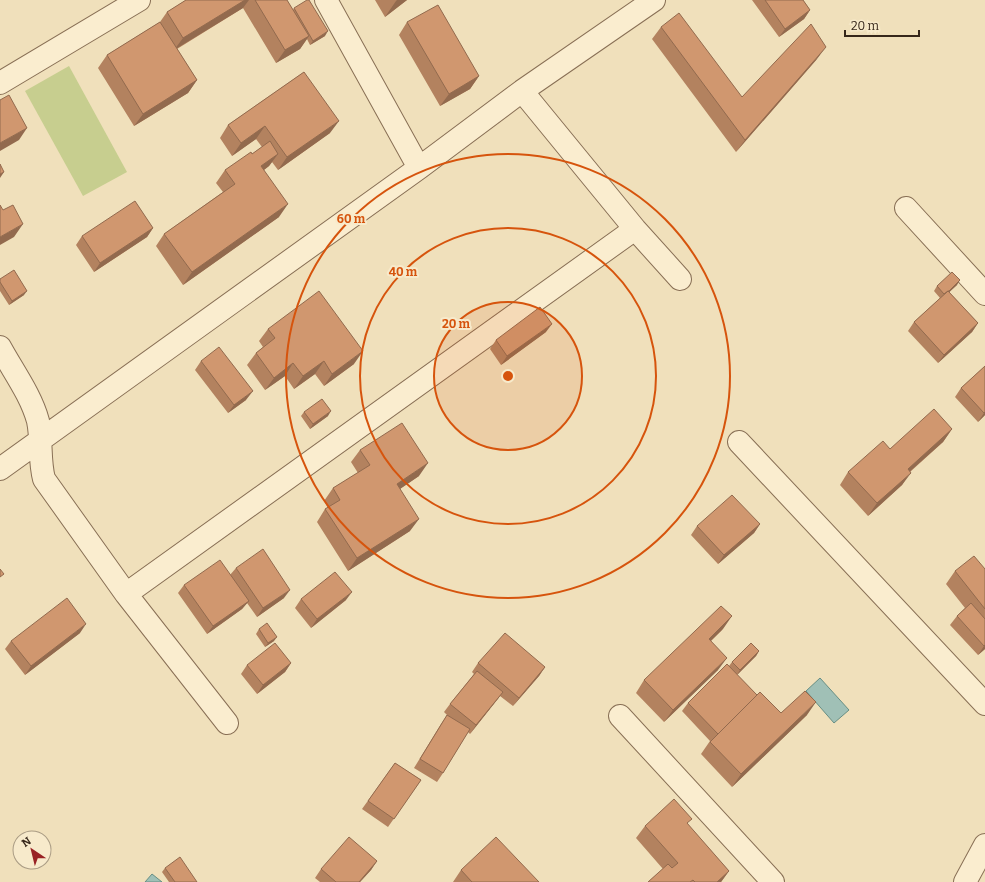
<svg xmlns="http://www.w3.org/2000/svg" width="985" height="882" viewBox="0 0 985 882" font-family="Bitter,serif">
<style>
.green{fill:#c7ce8f}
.water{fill:#a0c0b6;stroke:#678e84}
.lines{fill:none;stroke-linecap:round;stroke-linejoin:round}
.minor-casing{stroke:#886f55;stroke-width:24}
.minor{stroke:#faedcf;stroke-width:22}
.wall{fill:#b3825f}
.shaded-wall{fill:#926a4e}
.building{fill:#d0976f;stroke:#926a4e}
.ring{fill:none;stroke:#d6540d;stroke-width:2}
.centre{fill:#d6540d;stroke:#f7eacb;stroke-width:2}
.ring-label{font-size:12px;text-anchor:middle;font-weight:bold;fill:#d6540d;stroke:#f7eacb;stroke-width:4;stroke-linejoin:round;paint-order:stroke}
</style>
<rect width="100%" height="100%" fill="#f0e0bb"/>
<!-- green -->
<path class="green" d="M 69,66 L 127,172 L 83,196 L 25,91 Z"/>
<!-- water -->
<path class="water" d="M 820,678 L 849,710 L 834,723 L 806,691 Z
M 152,874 L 162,882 L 145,882 Z"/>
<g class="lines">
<!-- minor casing -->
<g class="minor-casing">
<path id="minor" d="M 326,0 L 419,168
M 0,83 L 139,0
M 522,91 L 635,229 L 680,279
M 906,208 L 985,294
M 0,347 C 13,371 31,395 38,421 C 42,440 39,460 44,479 L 126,594 L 227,723
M 739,442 L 985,704
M 0,469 L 419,168 L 522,91 L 654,0
M 126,594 L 635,229
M 620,716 L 773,882
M 965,882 L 985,845"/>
</g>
<!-- minor -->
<use href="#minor" class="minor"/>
</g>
<!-- wall -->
<path class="wall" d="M 186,0 L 288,0 L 287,0 L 293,10 L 294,8 L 325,36 L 310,45 L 307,39 L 300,49 L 276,63 L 243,8 L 177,49 L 197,80 L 188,93 L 134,126 L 98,68 L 107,55 L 160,22 L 167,12 Z
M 375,0 L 407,0 L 385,17 Z
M 752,0 L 803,0 L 810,10 L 804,19 L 779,37 Z
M 407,22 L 479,76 L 470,89 L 440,106 L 399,35 Z
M 661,27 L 742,97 L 817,59 L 736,152 L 652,39 Z
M 304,72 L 330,133 L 278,170 L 272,162 L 269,166 L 264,170 L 279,217 L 183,285 L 156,246 L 164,234 L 223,192 L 216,183 L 225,170 L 252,154 L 262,147 L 256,139 L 232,156 L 220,138 L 228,125 Z
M 153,228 L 147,237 L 94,272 L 76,245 L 82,236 Z
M 0,279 L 24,295 L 9,305 L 0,291 Z
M 957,285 L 949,292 L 978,323 L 972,332 L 938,363 L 908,331 L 914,322 L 940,298 L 934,291 L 937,286 Z
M 268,329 L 354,364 L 324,386 L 315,374 L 294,389 L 285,376 L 265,390 L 247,365 L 256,353 L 263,347 L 259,341 Z
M 546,332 L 501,365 L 490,349 L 496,340 Z
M 201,361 L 246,400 L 228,413 L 195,370 Z
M 985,366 L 985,415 L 978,422 L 955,397 L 961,388 Z
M 304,412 L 328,416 L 310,429 L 301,416 Z
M 952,429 L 943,442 L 910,472 L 902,485 L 868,516 L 840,485 L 848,472 L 890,449 Z
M 360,450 L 419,476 L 400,489 L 410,531 L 348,571 L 317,522 L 325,509 L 328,508 L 324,501 L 333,488 L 358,473 L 351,462 Z
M 760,524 L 754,533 L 718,564 L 691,535 L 697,526 Z
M 236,568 L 284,598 L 257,617 L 247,603 L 242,609 L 207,634 L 178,593 L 184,585 L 230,575 Z
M 985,569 L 985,649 L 978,655 L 950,625 L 957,616 L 965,608 L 946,584 L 955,571 Z
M 301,599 L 346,600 L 311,628 L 295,608 Z
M 259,629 L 274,641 L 265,647 L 256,634 Z
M 723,629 L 711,641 L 718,670 L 664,722 L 636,693 L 644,680 Z
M 80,633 L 25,675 L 5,649 L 11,641 Z
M 759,651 L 756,656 L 737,675 L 757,695 L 781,713 L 807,715 L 732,787 L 701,754 L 710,741 L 682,711 L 688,703 L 729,666 L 732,662 Z
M 291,663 L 285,672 L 257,694 L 241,674 L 247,665 Z
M 478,663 L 545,667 L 539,676 L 513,706 L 500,696 L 470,734 L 468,732 L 443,773 L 437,782 L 414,768 L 441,724 L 447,715 L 448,716 L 444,712 L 450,704 L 474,674 L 472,672 Z
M 395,763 L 421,780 L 388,827 L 362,809 Z
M 688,825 L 729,871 L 721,882 L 648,882 L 663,869 L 636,838 L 645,826 Z
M 377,861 L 371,870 L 360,882 L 320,882 L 315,878 L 321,869 Z
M 165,868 L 197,882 L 169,882 L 162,872 Z
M 461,870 L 539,882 L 453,882 Z"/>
<!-- shaded-wall -->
<path class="shaded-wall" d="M 245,0 L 249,0 L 243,8 L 174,50 L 183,38 Z
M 397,0 L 407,0 L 385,17 L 396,1 Z
M 810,10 L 804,19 L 779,37 L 785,29 Z
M 328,31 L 325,36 L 310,45 L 313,41 Z
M 309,36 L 300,49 L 276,63 L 285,50 Z
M 826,47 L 817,59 L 736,152 L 745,140 Z
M 479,76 L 470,89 L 440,106 L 449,94 Z
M 197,80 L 188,93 L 134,126 L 143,114 Z
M 339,121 L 330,133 L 278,170 L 287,157 Z
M 265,126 L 256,139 L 232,156 L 241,143 Z
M 27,128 L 19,140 L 0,151 L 0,143 Z
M 278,154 L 269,166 L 252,179 L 261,166 Z
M 4,172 L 0,178 L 0,174 Z
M 288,204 L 279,217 L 183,285 L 192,272 Z
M 23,224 L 14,237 L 0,245 L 0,237 Z
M 153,228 L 147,237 L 94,272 L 100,263 Z
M 960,280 L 957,285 L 942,299 L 945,295 Z
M 27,291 L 24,295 L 9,305 L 12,301 Z
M 978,323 L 972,332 L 938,363 L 944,355 Z
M 552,324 L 546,332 L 501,365 L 507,356 Z
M 363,351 L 354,364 L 324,386 L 332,374 Z
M 324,361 L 315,374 L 294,389 L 303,376 Z
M 293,363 L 285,376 L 265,390 L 274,378 Z
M 253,391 L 246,400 L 228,413 L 234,405 Z
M 331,411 L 328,416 L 310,429 L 313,424 Z
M 985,412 L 985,415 L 978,422 L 984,413 Z
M 952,429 L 943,442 L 899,481 L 908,469 Z
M 428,463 L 419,476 L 388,497 L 397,484 Z
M 911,473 L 902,485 L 868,516 L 877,503 Z
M 419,519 L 410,531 L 348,571 L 357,558 Z
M 760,524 L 754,533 L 718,564 L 724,555 Z
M 290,590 L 284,598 L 257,617 L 263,608 Z
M 352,592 L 346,600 L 311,628 L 317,619 Z
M 249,601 L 242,609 L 207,634 L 213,626 Z
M 732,616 L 723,629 L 700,651 L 709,639 Z
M 86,624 L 80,633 L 25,675 L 31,666 Z
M 277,637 L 274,641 L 265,647 L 268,643 Z
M 985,645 L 985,649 L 978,655 L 984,646 Z
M 759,651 L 756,656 L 737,675 L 740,670 Z
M 727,658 L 718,670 L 664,722 L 673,710 Z
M 291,663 L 285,672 L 257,694 L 263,685 Z
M 545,667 L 539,676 L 513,706 L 519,698 Z
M 503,692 L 497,700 L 470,734 L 476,725 Z
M 816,702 L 807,715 L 732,787 L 741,774 Z
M 377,861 L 371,870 L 360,882 L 359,882 Z
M 729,871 L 721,882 L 717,882 Z"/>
<!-- building -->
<path class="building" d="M 186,0 L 245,0 L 183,38 L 167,12 Z
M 255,0 L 287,0 L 309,36 L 285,50 Z
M 307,0 L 309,0 L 328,31 L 313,41 L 294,8 Z
M 765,0 L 803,0 L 810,10 L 785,29 Z
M 438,5 L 479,76 L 449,94 L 407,22 Z
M 679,13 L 742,97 L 811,24 L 826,47 L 745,140 L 661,27 Z
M 160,22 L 197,80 L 143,114 L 107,55 Z
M 304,72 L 339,121 L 287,157 L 265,126 L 241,143 L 228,125 Z
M 9,95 L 27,128 L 0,143 L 0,100 Z
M 270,141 L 278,154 L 261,166 L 288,204 L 192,272 L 164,234 L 235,184 L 225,170 L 251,152 L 252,154 Z
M 0,164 L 4,172 L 0,174 Z
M 135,201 L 153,228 L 100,263 L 82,236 Z
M 0,205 L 3,210 L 13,205 L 23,224 L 0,237 Z
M 14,270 L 27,291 L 12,301 L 0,282 L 0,279 Z
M 952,272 L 960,280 L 949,291 L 948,291 L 944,294 L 937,286 Z
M 319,291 L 363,351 L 332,374 L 324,361 L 303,376 L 293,363 L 274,378 L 256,353 L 275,338 L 268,329 Z
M 948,291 L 978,323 L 944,355 L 914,322 Z
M 540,307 L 552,324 L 507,356 L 496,340 Z
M 219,347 L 253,391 L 234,405 L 201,361 Z
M 985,366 L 985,412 L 984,413 L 961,388 Z
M 322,399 L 331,411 L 313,424 L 304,412 Z
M 934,409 L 952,429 L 908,469 L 911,473 L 877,503 L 848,472 L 883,441 L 890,449 Z
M 402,423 L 428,463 L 397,484 L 419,519 L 357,558 L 325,509 L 340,500 L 333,488 L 370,465 L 360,450 Z
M 732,495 L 760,524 L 724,555 L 697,526 Z
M 263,549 L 290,590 L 263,608 L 236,568 Z
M 974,556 L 985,569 L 985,609 L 955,571 Z
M 220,560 L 249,601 L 213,626 L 184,585 Z
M 0,569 L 4,574 L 0,577 Z
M 335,572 L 352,592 L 317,619 L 301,599 Z
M 67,598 L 86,624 L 31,666 L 11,641 Z
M 971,603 L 985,619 L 985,645 L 984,646 L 957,616 Z
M 721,606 L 732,616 L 709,639 L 727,658 L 673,710 L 644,680 Z
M 267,623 L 277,637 L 268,643 L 259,629 Z
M 505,633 L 545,667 L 519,698 L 478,663 Z
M 275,643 L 291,663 L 263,685 L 247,665 Z
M 751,643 L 759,651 L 740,670 L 732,662 Z
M 727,664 L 757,695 L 718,734 L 688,703 Z
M 477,671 L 503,692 L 476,725 L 450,704 Z
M 805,691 L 816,702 L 741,774 L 710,742 L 760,692 L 781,713 Z
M 447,715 L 470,729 L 443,773 L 420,759 Z
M 395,763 L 421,780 L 394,819 L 368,801 Z
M 674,799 L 692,819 L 687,823 L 729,871 L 717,882 L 695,882 L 693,880 L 690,882 L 648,882 L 668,864 L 672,868 L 678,863 L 645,826 Z
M 349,837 L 377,861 L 359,882 L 336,882 L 321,869 Z
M 496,837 L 539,882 L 472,882 L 461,870 Z
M 180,857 L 197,882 L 175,882 L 165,868 Z"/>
<!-- distance rings -->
<circle cx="508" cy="376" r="74" fill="#d6540d" fill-opacity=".12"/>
<g class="ring">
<circle cx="508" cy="376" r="74"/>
<circle cx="508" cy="376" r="148"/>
<circle cx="508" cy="376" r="222"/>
</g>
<circle cx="508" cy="376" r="6" class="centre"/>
<g class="ring-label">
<text x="351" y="223">60 m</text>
<text x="403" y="276">40 m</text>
<text x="456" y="328">20 m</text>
</g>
<!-- north arrow -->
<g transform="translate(32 850) rotate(325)"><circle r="19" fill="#f7eacb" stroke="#aa9c84"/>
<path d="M0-3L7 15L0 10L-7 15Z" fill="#992224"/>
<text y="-6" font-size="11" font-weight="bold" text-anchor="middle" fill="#36271a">N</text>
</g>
<!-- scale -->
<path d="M845 30v6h74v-6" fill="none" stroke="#36271a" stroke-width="2"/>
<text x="851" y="30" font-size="12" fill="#36271a" stroke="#f7eacb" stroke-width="3" paint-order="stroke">20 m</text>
</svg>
